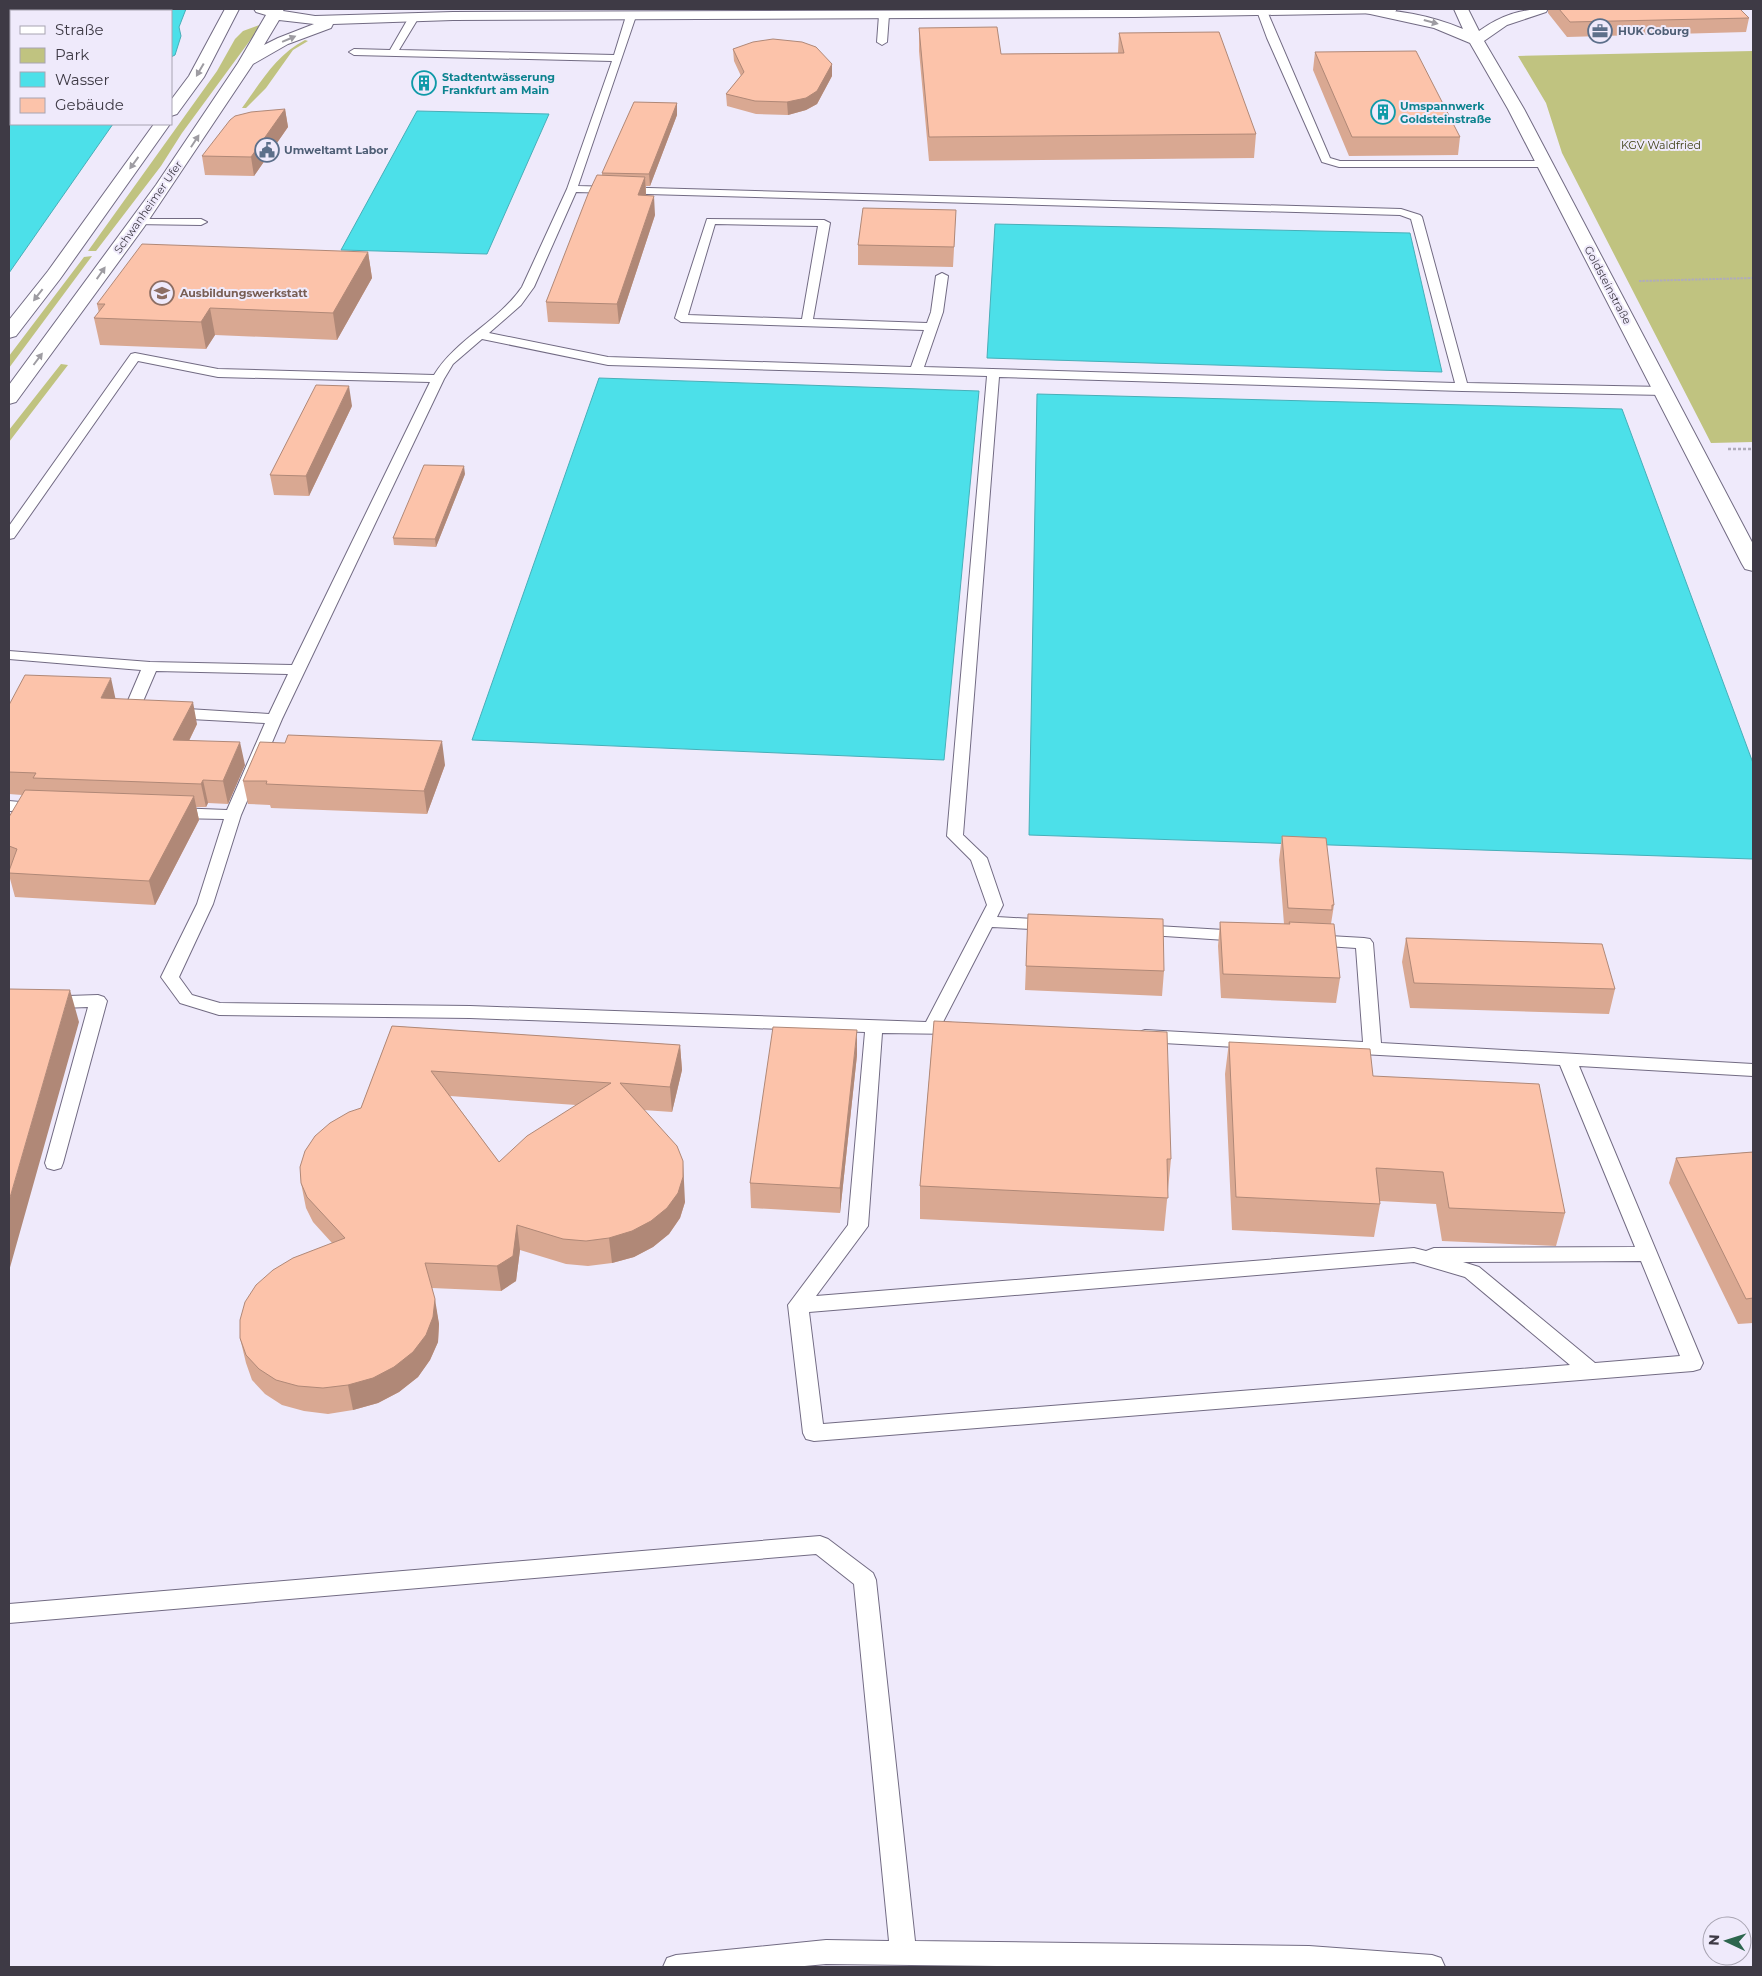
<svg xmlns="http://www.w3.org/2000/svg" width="1762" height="1976" viewBox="0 0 1762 1976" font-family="Montserrat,sans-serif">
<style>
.green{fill:#c0c380}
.water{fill:#4ce0e9;stroke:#48aeb8}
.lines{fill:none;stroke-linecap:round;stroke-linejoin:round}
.service-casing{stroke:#726b83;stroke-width:2}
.tertiary-casing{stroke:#726b83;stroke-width:2}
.secondary-casing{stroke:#726b83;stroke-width:2}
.path-far1{stroke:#b0acba;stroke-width:2;stroke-dasharray:2.5 1;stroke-linecap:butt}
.path{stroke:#b0acba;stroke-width:2.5;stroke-dasharray:3 2;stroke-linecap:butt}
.service{fill:#fff;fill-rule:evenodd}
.tertiary{fill:#fff;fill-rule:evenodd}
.secondary{fill:#fff;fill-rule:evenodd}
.wall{fill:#d9a892;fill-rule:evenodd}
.shaded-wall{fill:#b08877}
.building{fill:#fcc3aa;stroke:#b08877;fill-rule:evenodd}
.oneway{fill:#9e9ca2}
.labels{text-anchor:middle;stroke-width:4;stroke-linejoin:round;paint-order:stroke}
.far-service-label{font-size:11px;font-weight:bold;fill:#4e5e75;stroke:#efeafb;text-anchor:start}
.far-culture-label{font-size:11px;font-weight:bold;fill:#0d838f;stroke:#efeafb;text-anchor:start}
.far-park-label{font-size:11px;fill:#3e3f15;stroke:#efeafb}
.far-street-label{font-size:11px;fill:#3e3a45;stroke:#efeafb}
.far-education-label{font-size:11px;font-weight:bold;fill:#785e54;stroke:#efeafb;text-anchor:start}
</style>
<rect width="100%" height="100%" fill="#efeafb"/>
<!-- green -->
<path class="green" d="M 262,24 L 182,133 L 161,166 L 96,251 L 88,251 L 217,71 L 235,39 L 243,31 Z
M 305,40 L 308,41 L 293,50 L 266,88 L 246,108 L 242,108 C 261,82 276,55 305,40 Z
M 1753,51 L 1753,442 L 1711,443 L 1562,153 L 1546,103 L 1518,56 Z
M 92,256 L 9,368 L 9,356 L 84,257 Z
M 61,364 L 68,365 L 9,442 L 9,430 Z"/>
<!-- water -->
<path class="water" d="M 9,9 L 186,9 L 179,27 L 181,36 L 175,55 L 171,57 L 171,11 L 11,11 L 11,124 L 113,124 L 9,273 Z
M 417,111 L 549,114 L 487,254 L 341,250 Z
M 995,224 L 1410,233 L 1442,372 L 987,358 Z
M 599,378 L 979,391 L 944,760 L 472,740 Z
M 1037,394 L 1622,409 L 1753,763 L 1753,859 L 1029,835 Z"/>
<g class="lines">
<!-- service casing -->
<g class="service-casing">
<path id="service" d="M 1259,9 L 1264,9 L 1267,11 L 1330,158 L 1340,161 L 1544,161 L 1549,164 L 1544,167 L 1339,167 L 1322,162 L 1267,38 L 1257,11 Z
M 884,12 L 889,15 L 887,42 L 882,45 L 877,42 L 879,15 Z
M 631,13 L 636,16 L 578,186 L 1401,209 L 1420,215 L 1422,217 L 1467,383 L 1664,387 L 1670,391 L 1664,395 L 1462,391 L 999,377 L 963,835 L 987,858 L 1003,905 L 997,917 L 1052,920 L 1058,921 L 1060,925 L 1058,929 L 1052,930 L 992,927 L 943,1022 L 962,1024 L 965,1028 L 962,1032 L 956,1034 L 882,1033 L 868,1226 L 816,1296 L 1414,1248 L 1426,1251 L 1434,1248 L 1635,1247 L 1560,1065 L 1145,1042 L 1139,1040 L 1136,1036 L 1139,1032 L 1145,1030 L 1363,1042 L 1356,948 L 1312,945 L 1306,944 L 1303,940 L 1306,936 L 1312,935 L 1364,938 L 1370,939 L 1373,943 L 1381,1043 L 1753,1064 L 1753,1076 L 1579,1066 L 1703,1363 L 1700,1369 L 1693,1371 L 814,1441 L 806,1439 L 803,1433 L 788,1305 L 848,1225 L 865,1032 L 470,1018 L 219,1015 L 180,1003 L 161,977 L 197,904 L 224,819 L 176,818 L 170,816 L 168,813 L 170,810 L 176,808 L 227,810 L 265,723 L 172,718 L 167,716 L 164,713 L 167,710 L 172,708 L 269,714 L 288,674 L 156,671 L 141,706 L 148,708 L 151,711 L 148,714 L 143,716 L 127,713 L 124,710 L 141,670 L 9,659 L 9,651 L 150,662 L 292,665 L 430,382 L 218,377 L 138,361 L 14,538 L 9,539 L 9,526 L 131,354 L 135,353 L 218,369 L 434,375 C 456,339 498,322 522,287 L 567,189 L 612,61 L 354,55 L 349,52 L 354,49 L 390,50 L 409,17 L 414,14 L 419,17 L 399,50 L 614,55 L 626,16 ZM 576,192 L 1400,215 L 1411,219 L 1455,383 L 924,367 L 943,312 L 948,276 L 942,273 L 936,276 L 931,312 L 927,323 L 813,319 L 830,223 L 824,220 L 707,219 L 675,318 L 681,322 L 924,330 L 911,367 L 608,357 L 489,333 L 521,305 L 534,287 ZM 715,224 L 818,226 L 802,319 L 688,315 ZM 482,339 L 608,365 L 987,376 L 947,836 L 971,860 L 987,905 L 926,1022 L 470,1006 L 220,1003 L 192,995 L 179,977 L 213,904 L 241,815 L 282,719 L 444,379 L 453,364 ZM 1641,1261 L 1680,1356 L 1595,1363 L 1479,1267 L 1463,1262 ZM 1414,1262 L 1465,1277 L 1570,1365 L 823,1424 L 809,1312 Z
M 137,219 L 201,219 L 207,222 L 201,225 L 133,224 L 131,222 L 133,220 Z
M 9,801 L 43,804 L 45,807 L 43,810 L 9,811 Z
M 1140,925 L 1241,931 L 1247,932 L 1250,936 L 1247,940 L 1241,941 L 1134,934 L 1131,930 L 1134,926 Z
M 98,995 L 104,997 L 107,1001 L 63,1163 L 61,1168 L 54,1170 L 47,1168 L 45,1163 L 88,1007 L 9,1010 L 9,998 Z
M 820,1536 L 828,1539 L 873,1573 L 876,1580 L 915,1941 L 1309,1946 L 1432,1955 L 1441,1958 L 1445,1967 L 1082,1967 L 826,1964 L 794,1967 L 663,1967 L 667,1958 L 676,1955 L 826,1940 L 889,1941 L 854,1584 L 816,1554 L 9,1623 L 9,1604 Z"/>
</g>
<!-- tertiary casing -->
<g class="tertiary-casing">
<path id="tertiary" d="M 1359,9 C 1395,9 1430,15 1463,29 L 1454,9 L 1468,9 L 1479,31 C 1502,15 1520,9 1548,9 L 1546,12 L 1507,25 L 1484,41 L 1524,109 L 1753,544 L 1753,571 L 1745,569 L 1742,564 L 1508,109 L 1470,43 L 1434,28 L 1361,12 Z"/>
</g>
<!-- secondary casing -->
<g class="secondary-casing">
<path id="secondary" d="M 225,9 L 239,9 L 204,77 L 177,114 L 171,116 L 171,100 L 189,76 Z
M 254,9 L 284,9 L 283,11 L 315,16 L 453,12 L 1397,9 L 1395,12 L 1390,13 L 1135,17 L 453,20 L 333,24 L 331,28 L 288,44 L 253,64 L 144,227 L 16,402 L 9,404 L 9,385 L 156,185 L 238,63 L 266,15 L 256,12 ZM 279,20 L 314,24 L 278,38 L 264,45 Z
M 154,124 L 170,124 L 60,279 L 16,336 L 9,338 L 9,320 L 48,271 Z"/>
</g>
<!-- path-far1 -->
<path class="path-far1" d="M 1639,281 L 1753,278"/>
<!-- path -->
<path class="path" d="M 1728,449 L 1753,449"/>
<!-- service -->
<use href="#service" class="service"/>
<!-- tertiary -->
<use href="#tertiary" class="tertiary"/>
<!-- secondary -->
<use href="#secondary" class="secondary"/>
</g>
<!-- wall -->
<path class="wall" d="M 1548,9 L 1740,9 L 1749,18 L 1746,32 L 1567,37 L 1548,13 Z
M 919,28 L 1001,54 L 1118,53 L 1119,33 L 1256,134 L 1254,158 L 929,161 L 919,51 Z
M 733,49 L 832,76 L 817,104 L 806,110 L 788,115 L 756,114 L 727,106 L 726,94 L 741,76 L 734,61 Z
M 1315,52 L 1460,137 L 1458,155 L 1349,156 L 1313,70 Z
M 677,103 L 677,115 L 650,186 L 646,186 L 646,196 L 655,215 L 619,324 L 548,322 L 546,302 L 602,176 L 602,173 Z
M 285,109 L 288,127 L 254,176 L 205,175 L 202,156 Z
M 955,230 L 953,267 L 858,265 L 858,245 Z
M 368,252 L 372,278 L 337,340 L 215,335 L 206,349 L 100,345 L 94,318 L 99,313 L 97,304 Z
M 352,406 L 309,496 L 274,495 L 270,475 Z
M 465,474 L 436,547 L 394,545 L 393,538 Z
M 116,699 L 197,724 L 189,741 L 245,765 L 228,804 L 208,803 L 206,807 L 196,807 L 199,820 L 155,905 L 15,897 L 9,875 L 9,871 L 10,867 L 9,867 L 9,846 L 22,795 L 9,794 L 9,705 Z
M 445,765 L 427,814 L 271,808 L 270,805 L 248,804 L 243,781 Z
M 1282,836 L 1334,905 L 1331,924 L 1340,978 L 1336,1003 L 1221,998 L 1218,946 L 1220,922 L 1284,924 L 1279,860 Z
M 1028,914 L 1164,971 L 1162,996 L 1025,990 Z
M 1406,938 L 1615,989 L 1609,1014 L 1410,1008 L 1402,962 Z
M 934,1021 L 1171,1159 L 1164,1231 L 920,1219 L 920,1186 Z
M 392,1026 L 680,1045 L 682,1070 L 672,1112 L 643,1110 L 685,1202 L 680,1218 L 669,1234 L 653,1247 L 634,1257 L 612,1263 L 588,1266 L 566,1264 L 520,1250 L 516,1281 L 501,1291 L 432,1288 L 439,1324 L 438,1342 L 430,1360 L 418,1377 L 399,1392 L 378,1403 L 353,1410 L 328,1414 L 304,1411 L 282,1405 L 265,1394 L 252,1380 L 246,1363 L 240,1338 L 332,1243 L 313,1222 L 306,1208 L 301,1183 L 361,1108 ZM 450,1096 L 576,1105 L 499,1162 Z
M 1229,1042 L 1373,1076 L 1565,1213 L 1556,1246 L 1442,1241 L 1436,1204 L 1380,1201 L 1380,1204 L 1374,1237 L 1232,1230 L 1225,1074 Z
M 857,1055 L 840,1213 L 751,1208 L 750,1183 Z
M 1753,1152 L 1753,1323 L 1738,1324 L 1669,1183 L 1676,1158 Z"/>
<!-- shaded-wall -->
<path class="shaded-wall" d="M 832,64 L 832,76 L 817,104 L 806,110 L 788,115 L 787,102 Z
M 677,103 L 677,115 L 650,186 L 649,174 Z
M 285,109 L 288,127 L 254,176 L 251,157 Z
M 645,177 L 646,196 L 638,195 Z
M 654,196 L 655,215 L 619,324 L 617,304 Z
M 368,252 L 372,278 L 337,340 L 333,313 Z
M 210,308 L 215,335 L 206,349 L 201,322 Z
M 349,386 L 352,406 L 309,496 L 306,476 Z
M 464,466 L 465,474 L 436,547 L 435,539 Z
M 111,678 L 116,701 L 101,698 Z
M 193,702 L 197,724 L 178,763 L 173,740 Z
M 442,741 L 445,765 L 427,814 L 424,791 Z
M 240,742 L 245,765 L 228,804 L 223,781 Z
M 203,780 L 208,803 L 206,807 L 201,784 Z
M 194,796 L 199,820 L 155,905 L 149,881 Z
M 70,990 L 79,1022 L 9,1271 L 9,1201 Z
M 857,1030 L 857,1055 L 840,1213 L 840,1188 Z
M 680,1045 L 682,1070 L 672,1112 L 670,1087 Z
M 683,1161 L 685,1202 L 680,1218 L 669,1234 L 653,1247 L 634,1257 L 612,1263 L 609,1238 Z
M 517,1225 L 520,1250 L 516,1281 L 501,1291 L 497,1266 Z
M 435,1299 L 439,1324 L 438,1342 L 430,1360 L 418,1377 L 399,1392 L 378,1403 L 353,1410 L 348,1385 Z"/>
<!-- building -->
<path class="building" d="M 1559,9 L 1740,9 L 1749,18 L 1570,22 Z
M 997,27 L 1001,54 L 1124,53 L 1119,33 L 1219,32 L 1256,134 L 929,137 L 919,28 Z
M 773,39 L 802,42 L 816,47 L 832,64 L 817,91 L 806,98 L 787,102 L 755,101 L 726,94 L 744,72 L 733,49 L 753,42 Z
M 1416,51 L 1460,137 L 1352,137 L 1315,52 Z
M 634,102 L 677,103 L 649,174 L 602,173 Z
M 285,109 L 251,157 L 202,156 L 230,120 L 235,116 L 251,112 Z
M 597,175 L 645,177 L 638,195 L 654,196 L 617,304 L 546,302 L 588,194 Z
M 863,208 L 956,210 L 954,247 L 858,245 Z
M 142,244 L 368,252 L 333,313 L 210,308 L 201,322 L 94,318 L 105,304 L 97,304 Z
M 316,385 L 349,386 L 306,476 L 270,475 Z
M 424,465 L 464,466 L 435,539 L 393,538 Z
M 25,675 L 111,678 L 101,698 L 193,702 L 173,740 L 240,742 L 223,781 L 203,780 L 201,784 L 33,778 L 36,773 L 9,772 L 9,705 Z
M 288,735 L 442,741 L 424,791 L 266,784 L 267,781 L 243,781 L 260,742 L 285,743 Z
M 25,790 L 194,796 L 149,881 L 9,873 L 9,871 L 17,849 L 9,846 L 9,817 Z
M 1282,836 L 1326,838 L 1334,905 L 1332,905 L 1332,910 L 1288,908 Z
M 1028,914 L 1163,919 L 1164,971 L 1026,966 Z
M 1220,922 L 1290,924 L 1289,922 L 1334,924 L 1340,978 L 1223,974 Z
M 1406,938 L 1602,944 L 1615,989 L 1414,983 Z
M 9,989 L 70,990 L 9,1201 Z
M 934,1021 L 1167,1032 L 1171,1159 L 1167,1159 L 1168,1198 L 920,1186 Z
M 392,1026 L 680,1045 L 670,1087 L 620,1083 L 677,1146 L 683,1161 L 683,1177 L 678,1193 L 667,1208 L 651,1221 L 632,1231 L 609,1238 L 586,1241 L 563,1239 L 517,1225 L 513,1256 L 497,1266 L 425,1263 L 435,1299 L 433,1317 L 426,1335 L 413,1352 L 394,1367 L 373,1378 L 348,1385 L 323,1388 L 298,1386 L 276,1380 L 259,1369 L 246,1355 L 240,1338 L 240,1320 L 245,1302 L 256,1285 L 273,1270 L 293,1258 L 345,1238 L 307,1197 L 301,1183 L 300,1167 L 305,1151 L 315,1136 L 330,1123 L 349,1112 L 361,1108 ZM 431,1071 L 611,1083 L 527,1136 L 499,1162 Z
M 773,1027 L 857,1030 L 840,1188 L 750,1183 Z
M 1229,1042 L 1370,1049 L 1373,1076 L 1539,1084 L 1565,1213 L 1449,1208 L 1443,1172 L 1376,1168 L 1380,1204 L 1236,1197 Z
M 1753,1152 L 1753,1298 L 1746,1299 L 1676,1158 Z"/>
<!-- one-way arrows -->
<defs><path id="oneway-solid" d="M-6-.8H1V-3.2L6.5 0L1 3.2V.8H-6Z" transform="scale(1.25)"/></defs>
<g class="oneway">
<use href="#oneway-solid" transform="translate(1431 22) rotate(15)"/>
<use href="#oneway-solid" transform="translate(289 39) rotate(-23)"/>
<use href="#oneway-solid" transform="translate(200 70) rotate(120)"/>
<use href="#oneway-solid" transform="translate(195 141) rotate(-57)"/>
<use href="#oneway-solid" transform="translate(134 163) rotate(126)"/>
<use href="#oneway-solid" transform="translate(101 273) rotate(-55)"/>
<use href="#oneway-solid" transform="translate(38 295) rotate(128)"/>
<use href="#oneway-solid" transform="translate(38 359) rotate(-53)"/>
</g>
<!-- icons -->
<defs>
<g id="office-ring" transform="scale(1.25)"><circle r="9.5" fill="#efeafb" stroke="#5c6f8a" stroke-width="1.5"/><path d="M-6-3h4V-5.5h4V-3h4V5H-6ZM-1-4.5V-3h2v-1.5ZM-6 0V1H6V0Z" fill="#5c6f8a"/></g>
<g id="building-ring" transform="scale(1.25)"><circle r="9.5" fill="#efeafb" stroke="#0f9aa8" stroke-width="1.5"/><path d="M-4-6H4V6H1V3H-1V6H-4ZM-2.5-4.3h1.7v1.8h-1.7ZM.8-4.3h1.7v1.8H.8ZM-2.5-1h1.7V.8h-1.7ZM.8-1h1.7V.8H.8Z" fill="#0f9aa8"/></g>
<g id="civic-ring" transform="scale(1.25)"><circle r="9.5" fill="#efeafb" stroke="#5c6f8a" stroke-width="1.5"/><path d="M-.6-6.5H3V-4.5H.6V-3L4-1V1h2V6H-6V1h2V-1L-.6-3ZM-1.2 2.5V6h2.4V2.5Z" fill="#5c6f8a"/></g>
<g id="school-ring" transform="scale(1.25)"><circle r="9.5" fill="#efeafb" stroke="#8d6e63" stroke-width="1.5"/><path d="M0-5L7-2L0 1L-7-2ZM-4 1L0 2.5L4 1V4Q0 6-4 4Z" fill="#8d6e63"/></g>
</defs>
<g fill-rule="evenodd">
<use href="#office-ring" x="1600" y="31"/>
<use href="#building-ring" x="424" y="83"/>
<use href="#building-ring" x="1383" y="112"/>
<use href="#civic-ring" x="267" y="150"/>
<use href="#school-ring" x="162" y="293"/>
</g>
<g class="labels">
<!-- far-service labels -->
<g class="far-service-label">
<text x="1618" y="35">HUK Coburg</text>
<text x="284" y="154">Umweltamt Labor</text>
</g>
<!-- far-culture labels -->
<g class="far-culture-label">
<text x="442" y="81">Stadtentwässerung<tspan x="442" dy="13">Frankfurt am Main</tspan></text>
<text x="1400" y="110">Umspannwerk<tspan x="1400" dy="13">Goldsteinstraße</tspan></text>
</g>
<!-- far-park labels -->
<g class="far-park-label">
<text x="1661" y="149">KGV Waldfried</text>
</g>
<!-- far-street labels -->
<g class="far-street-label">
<text transform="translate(148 207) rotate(-55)" y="4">Schwanheimer Ufer</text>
<text transform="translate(1608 285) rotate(62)" y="4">Goldsteinstraße</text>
</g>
<!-- far-education labels -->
<g class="far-education-label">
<text x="180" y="297">Ausbildungswerkstatt</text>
</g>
</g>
<!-- border -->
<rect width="1762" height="1976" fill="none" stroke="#3e3a45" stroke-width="20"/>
<!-- legend -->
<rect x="10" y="10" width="162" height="115" fill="#efeafb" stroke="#a8a4b2"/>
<rect x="20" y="26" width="25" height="8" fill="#ffffff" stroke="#a8a4b2"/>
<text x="55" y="35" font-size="15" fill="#3e3a45">Straße</text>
<rect x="20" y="48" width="25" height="15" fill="#c0c380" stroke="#a8a4b2"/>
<text x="55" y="60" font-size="15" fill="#3e3a45">Park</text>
<rect x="20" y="72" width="25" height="15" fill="#4ce0e9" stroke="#a8a4b2"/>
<text x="55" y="85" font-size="15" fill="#3e3a45">Wasser</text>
<rect x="20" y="98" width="25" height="15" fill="#fcc3aa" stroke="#a8a4b2"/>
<text x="55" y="110" font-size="15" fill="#3e3a45">Gebäude</text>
<!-- north arrow -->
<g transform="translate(1727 1941) rotate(274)"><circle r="24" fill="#efeafb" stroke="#a8a4b2"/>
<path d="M0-4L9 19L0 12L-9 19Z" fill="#2d664e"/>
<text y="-8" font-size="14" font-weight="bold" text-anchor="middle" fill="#3e3a45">N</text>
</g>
</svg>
